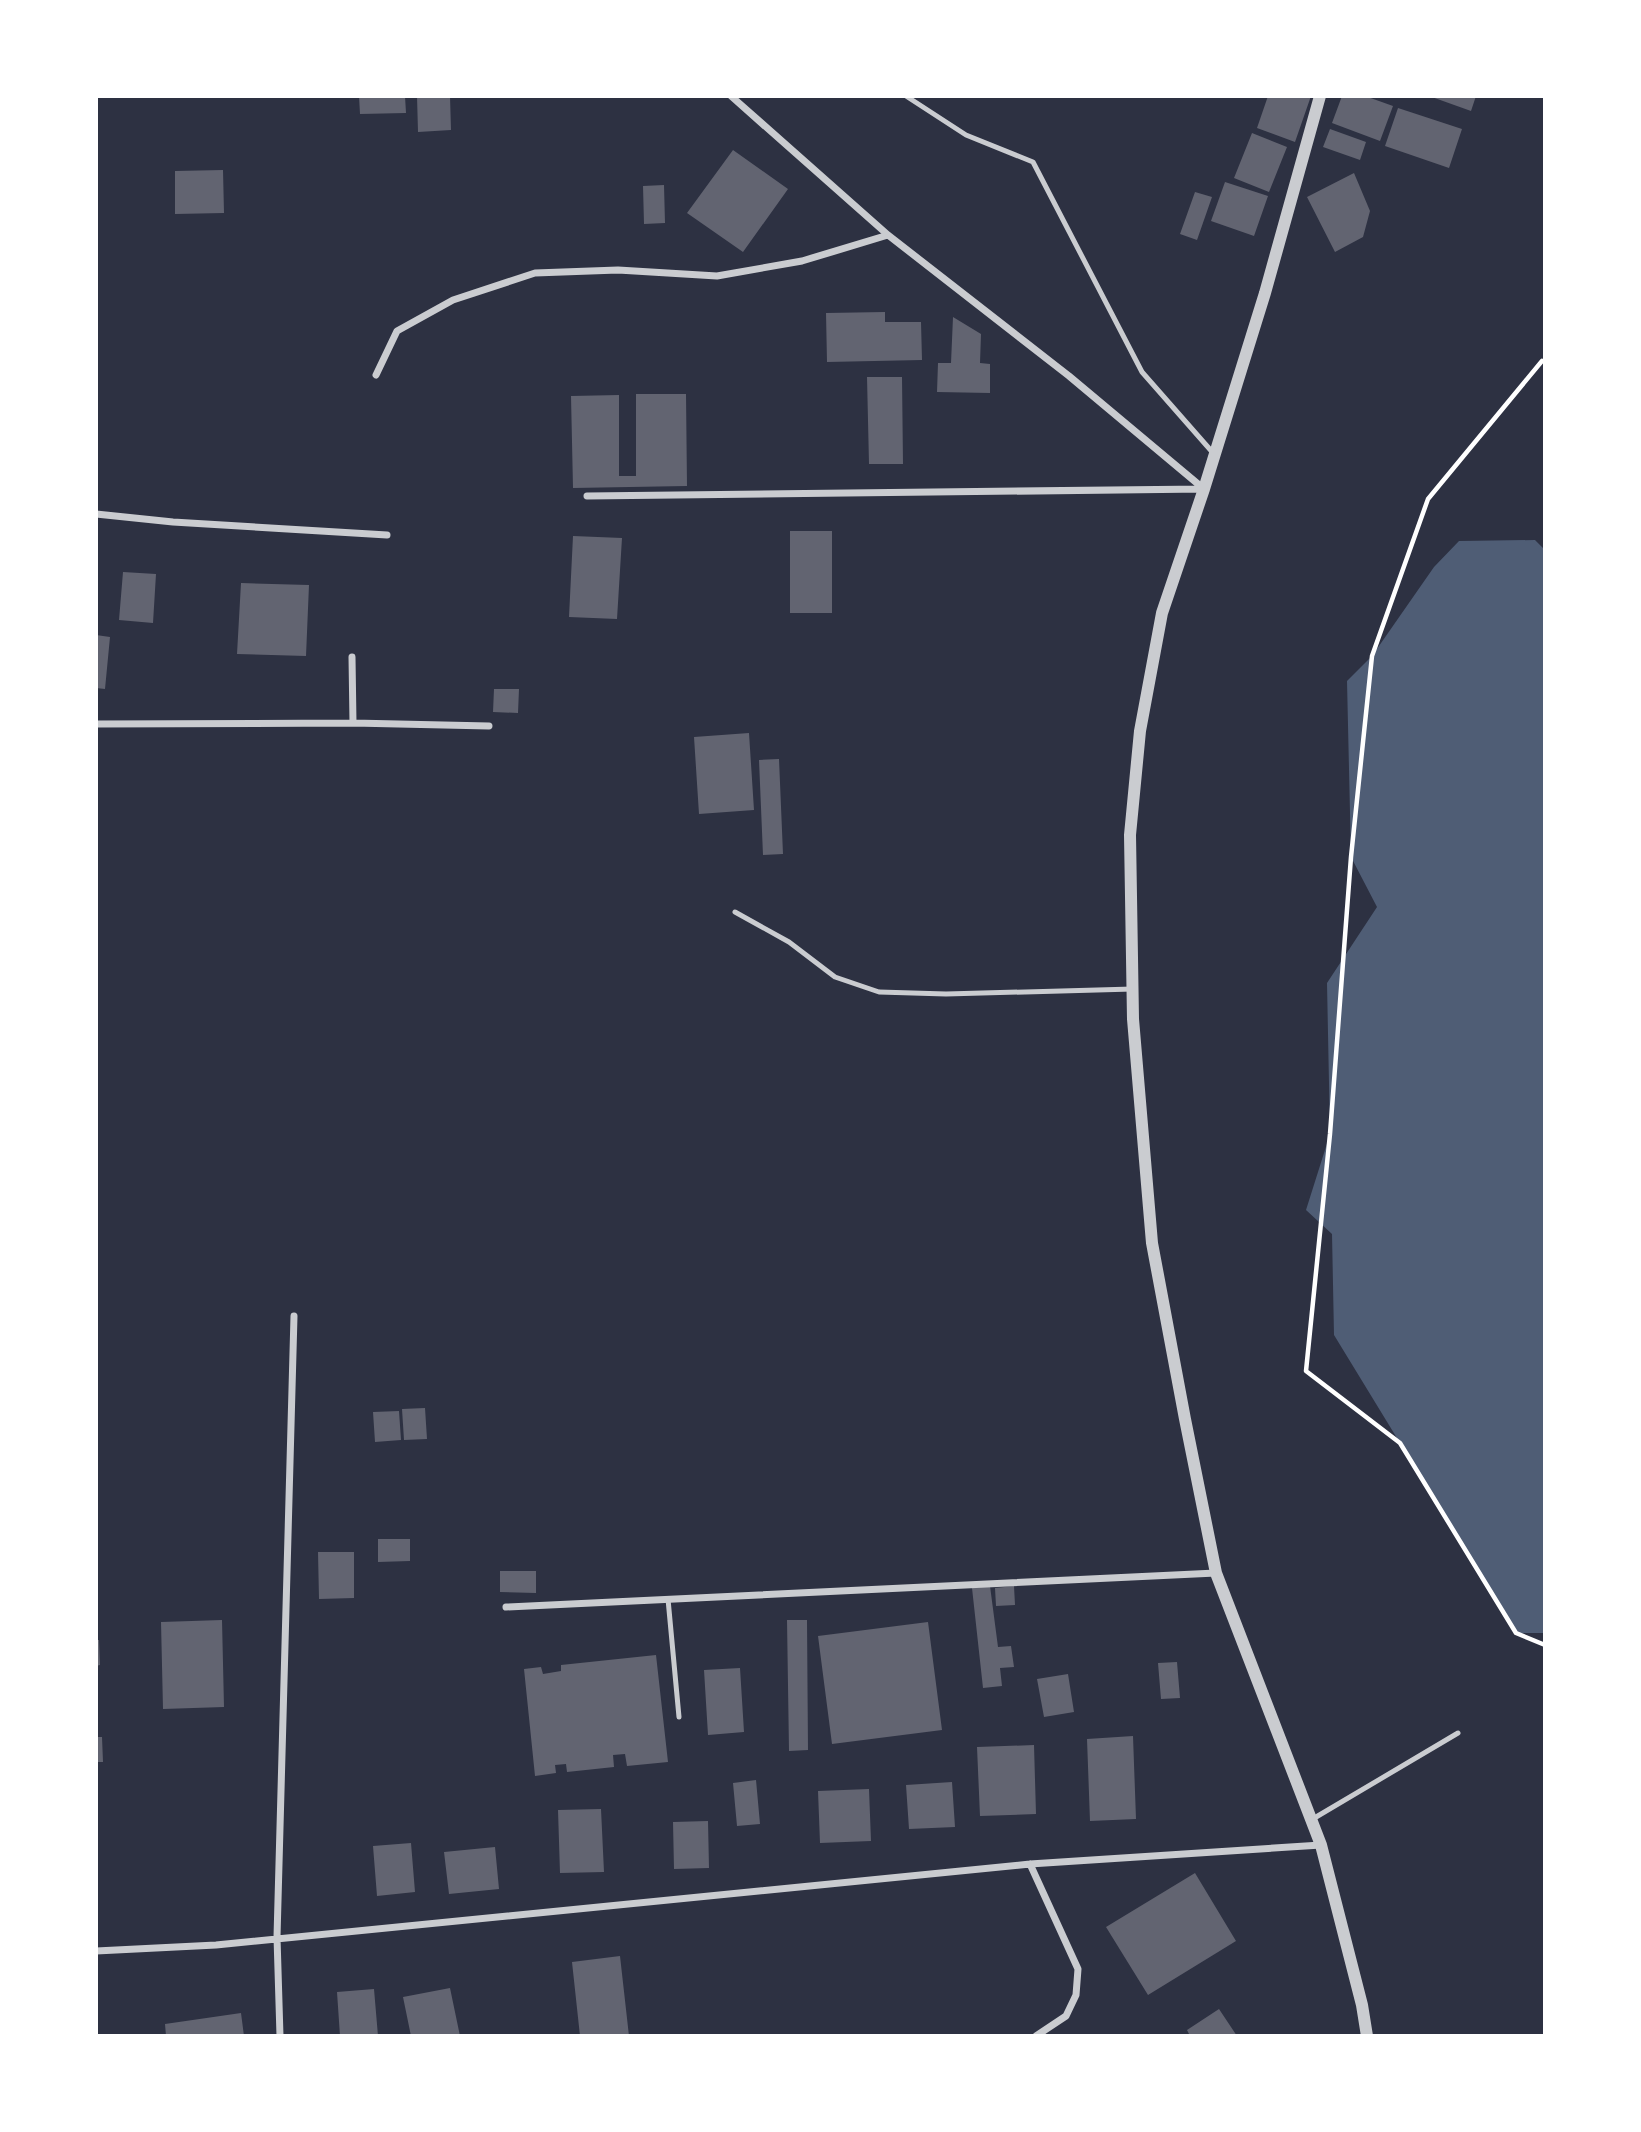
<svg xmlns="http://www.w3.org/2000/svg" width="1641" height="2132" viewBox="0 0 1641 2132" font-family="'IBM Plex Sans',sans-serif">
<style>
.water{fill:#4f5d75}
.building{fill:#626471}
.lines{fill:none;stroke-linecap:round;stroke-linejoin:round}
.path{stroke:#fff;stroke-width:4.5}
.service{stroke:#caccd0;stroke-width:5}
.minor{stroke:#caccd0;stroke-width:7}
.tertiary{stroke:#caccd0;stroke-width:12}
</style>
<rect width="100%" height="100%" fill="#2d3142"/>
<!-- water -->
<path class="water" d="M 1535,540 L 1545,550 L 1545,1633 L 1516,1633 L 1334,1335 L 1332,1234 L 1306,1210 L 1330,1134 L 1327,983 L 1377,907 L 1351,857 L 1347,681 L 1372,656 L 1434,567 L 1459,541 Z"/>
<!-- building -->
<path class="building" d="M 359,96 L 405,96 L 406,113 L 360,114 Z
M 417,96 L 450,96 L 451,130 L 418,132 Z
M 1268,96 L 1311,96 L 1295,142 L 1257,128 Z
M 1342,96 L 1365,96 L 1393,106 L 1380,141 L 1332,123 Z
M 1429,96 L 1476,96 L 1471,111 Z
M 1398,108 L 1462,129 L 1449,168 L 1385,146 Z
M 1330,129 L 1366,142 L 1360,160 L 1323,147 Z
M 1252,133 L 1287,147 L 1269,192 L 1234,178 Z
M 733,150 L 788,189 L 743,252 L 687,213 Z
M 223,170 L 224,213 L 175,214 L 175,171 Z
M 1354,173 L 1370,211 L 1363,237 L 1335,252 L 1307,197 Z
M 1225,182 L 1268,196 L 1254,236 L 1211,221 Z
M 664,185 L 665,223 L 644,224 L 643,186 Z
M 1195,192 L 1212,197 L 1197,240 L 1180,234 Z
M 885,312 L 885,322 L 921,322 L 922,360 L 827,362 L 826,313 Z
M 953,317 L 981,334 L 980,363 L 990,364 L 990,393 L 937,392 L 938,363 L 951,363 Z
M 867,377 L 902,377 L 903,464 L 869,464 Z
M 636,394 L 686,394 L 687,486 L 573,488 L 571,396 L 619,395 L 619,476 L 636,476 Z
M 790,531 L 832,531 L 832,613 L 790,613 Z
M 573,536 L 622,538 L 617,619 L 569,617 Z
M 123,572 L 156,574 L 153,623 L 119,620 Z
M 241,583 L 309,585 L 306,656 L 237,654 Z
M 96,635 L 110,637 L 105,689 L 96,688 Z
M 494,689 L 519,689 L 518,713 L 493,712 Z
M 749,733 L 754,810 L 699,814 L 694,737 Z
M 779,759 L 783,854 L 763,855 L 759,760 Z
M 425,1408 L 427,1439 L 404,1440 L 402,1409 Z
M 399,1411 L 401,1440 L 375,1442 L 373,1412 Z
M 378,1539 L 410,1539 L 410,1561 L 378,1562 Z
M 318,1552 L 354,1552 L 354,1598 L 319,1599 Z
M 500,1571 L 536,1571 L 536,1593 L 500,1592 Z
M 990,1586 L 998,1647 L 1011,1646 L 1014,1667 L 1000,1668 L 1002,1686 L 983,1688 L 972,1588 Z
M 1014,1586 L 1015,1605 L 996,1606 L 995,1588 Z
M 222,1620 L 224,1707 L 163,1709 L 161,1622 Z
M 787,1620 L 807,1620 L 808,1750 L 789,1751 Z
M 928,1622 L 942,1730 L 832,1744 L 818,1636 Z
M 96,1640 L 99,1640 L 100,1665 L 96,1666 Z
M 656,1655 L 668,1762 L 627,1766 L 625,1754 L 613,1755 L 614,1767 L 567,1772 L 566,1764 L 555,1765 L 556,1773 L 535,1776 L 524,1669 L 541,1667 L 543,1674 L 561,1671 L 561,1665 Z
M 1177,1662 L 1180,1698 L 1161,1699 L 1158,1663 Z
M 740,1668 L 744,1732 L 708,1735 L 704,1670 Z
M 1068,1674 L 1074,1712 L 1044,1717 L 1037,1679 Z
M 1133,1736 L 1136,1819 L 1090,1821 L 1087,1739 Z
M 96,1737 L 102,1737 L 103,1762 L 96,1762 Z
M 1034,1745 L 1036,1814 L 980,1816 L 977,1747 Z
M 756,1780 L 760,1824 L 737,1826 L 733,1783 Z
M 952,1782 L 955,1827 L 909,1829 L 906,1785 Z
M 869,1789 L 871,1841 L 820,1843 L 818,1791 Z
M 601,1809 L 604,1872 L 560,1873 L 558,1810 Z
M 708,1821 L 709,1868 L 674,1869 L 673,1822 Z
M 411,1843 L 415,1892 L 377,1896 L 373,1846 Z
M 495,1847 L 499,1889 L 449,1894 L 444,1852 Z
M 1195,1873 L 1236,1941 L 1148,1995 L 1106,1927 Z
M 620,1956 L 629,2036 L 580,2036 L 572,1962 Z
M 450,1988 L 460,2036 L 411,2036 L 403,1997 Z
M 374,1989 L 378,2036 L 340,2036 L 337,1992 Z
M 1219,2009 L 1237,2036 L 1190,2036 L 1187,2030 Z
M 241,2013 L 244,2036 L 166,2036 L 165,2024 Z"/>
<g class="lines">
<!-- path -->
<path class="path" d="M 1542,361 L 1428,499 L 1372,656 L 1351,857 L 1330,1134 L 1306,1371 L 1400,1443 L 1516,1633 L 1545,1645"/>
<!-- service -->
<path class="service" d="M 906,96 L 966,135 L 1033,162 L 1142,372 L 1214,454
M 735,912 L 789,942 L 835,977 L 879,992 L 946,994 L 1133,989
M 668,1599 L 679,1717
M 1311,1820 L 1458,1733"/>
<!-- minor -->
<path class="minor" d="M 731,96 L 888,235
M 376,375 L 397,331 L 453,300 L 535,273 L 618,270 L 717,276 L 802,261 L 888,235 L 1069,376 L 1204,489
M 587,496 L 1203,489
M 96,514 L 173,522 L 387,535
M 352,657 L 353,723
M 96,724 L 353,723 L 489,726
M 506,1607 L 1216,1573
M 1030,1864 L 1078,1969 L 1076,1995 L 1066,2016 L 1036,2036
M 96,1951 L 216,1945 L 1030,1864 L 1321,1845
M 280,2036 L 277,1937 L 294,1316"/>
<!-- tertiary -->
<path class="tertiary" d="M 1320,96 L 1265,293 L 1204,489 L 1162,613 L 1140,731 L 1130,835 L 1133,1019 L 1152,1243 L 1185,1419 L 1216,1573 L 1321,1845 L 1362,2005 L 1367,2036"/>
</g>
<!-- border -->
<rect width="1641" height="2132" fill="none" stroke="#ffffff" stroke-width="196"/>
</svg>
